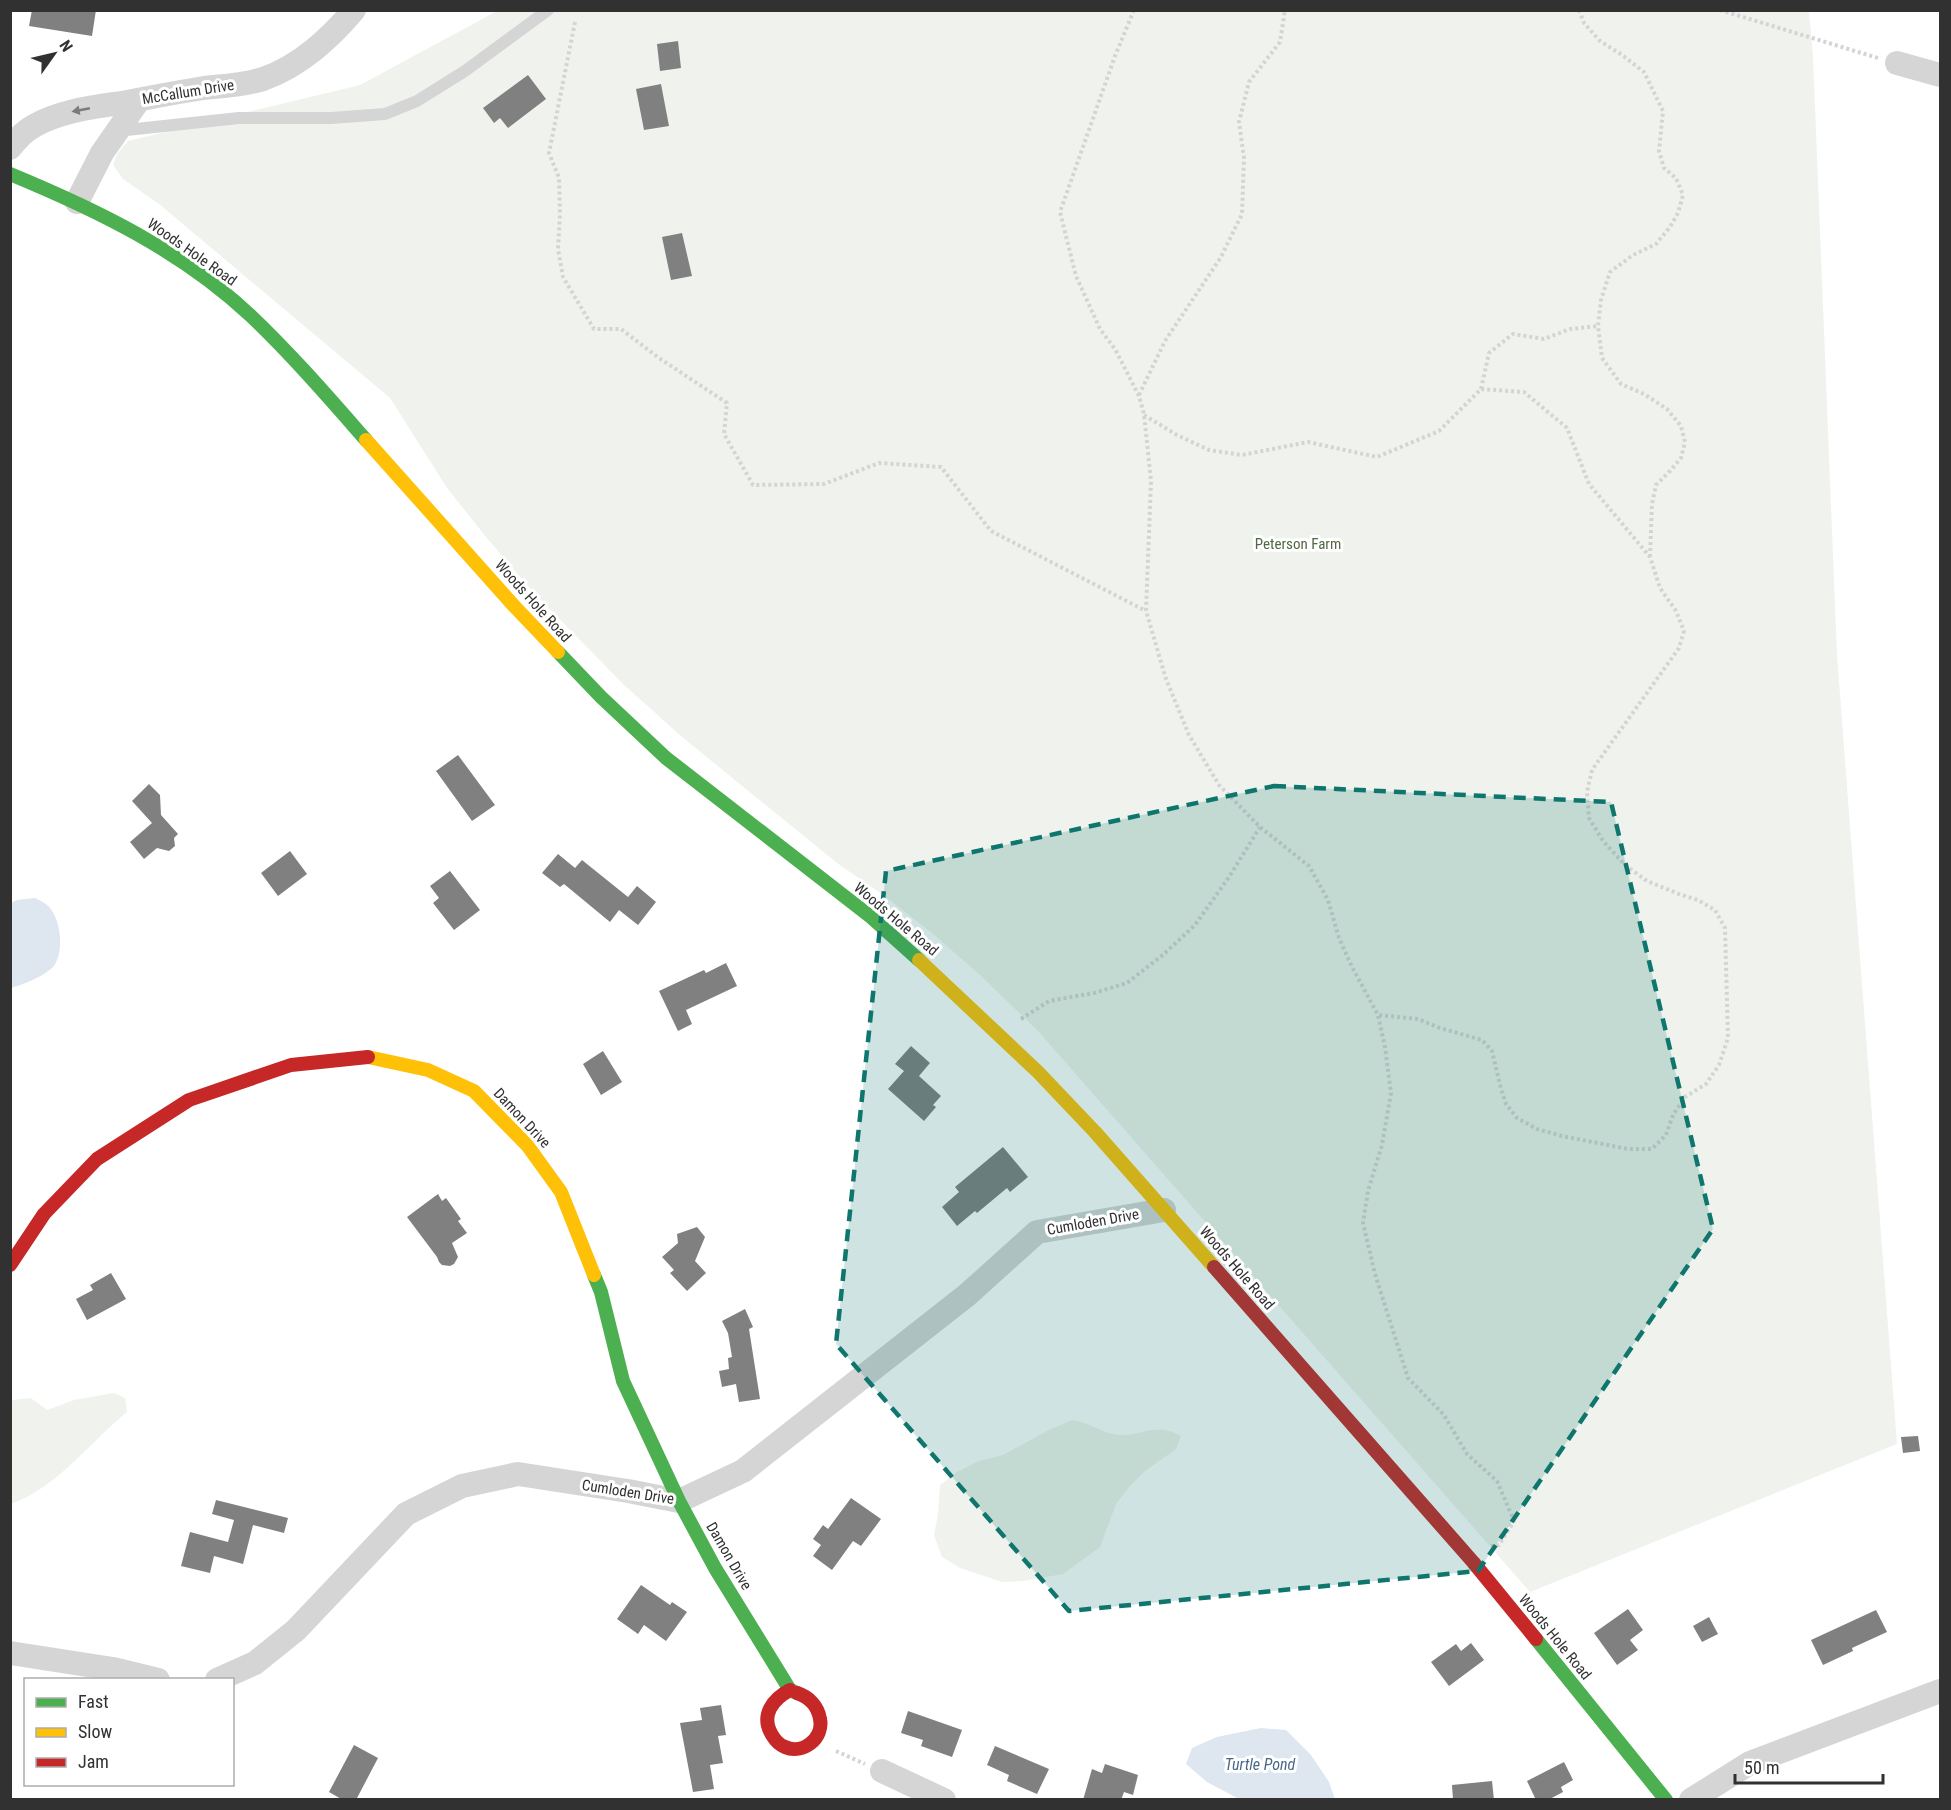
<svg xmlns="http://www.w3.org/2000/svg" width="1951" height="1810" viewBox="0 0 1951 1810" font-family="'Roboto Condensed',sans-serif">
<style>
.green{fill:#f0f3ed}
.water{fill:#dee6f0}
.building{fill:#808080}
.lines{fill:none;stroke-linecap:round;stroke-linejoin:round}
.path{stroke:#d4d4d4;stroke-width:4;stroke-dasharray:3 3;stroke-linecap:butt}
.lane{stroke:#d5d5d5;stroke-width:12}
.street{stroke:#d5d5d5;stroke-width:24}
.fast{stroke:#4caf50;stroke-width:14}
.slow{stroke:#ffc107;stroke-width:14}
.jam{stroke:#c62828;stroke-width:14}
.oneway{fill:#7b7b7b}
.marked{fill:#0f766e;fill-opacity:0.2;stroke:#0f766e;stroke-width:4.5;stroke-dasharray:12 8;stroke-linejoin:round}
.labels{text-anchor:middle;stroke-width:6;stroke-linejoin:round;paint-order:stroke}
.street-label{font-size:15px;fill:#313131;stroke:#fff}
.park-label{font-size:15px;fill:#506843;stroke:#fff}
.water-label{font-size:16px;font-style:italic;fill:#48688a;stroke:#fff}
</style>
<rect width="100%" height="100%" fill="#fff"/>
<!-- green -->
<path class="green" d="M 497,11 L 1809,11 L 1813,56 L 1837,655 L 1897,1444 L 1530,1592 L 1038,1031 L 981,976 L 932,933 L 883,895 L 837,863 L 736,781 L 681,736 L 623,684 L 534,593 L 486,537 L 447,488 L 390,398 L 159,204 L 123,179 L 113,165 L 117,154 L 128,141 L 360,85 Z
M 114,1393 L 125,1398 L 127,1412 C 89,1443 58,1487 11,1504 L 12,1400 L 31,1398 L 47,1410 L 74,1400 Z
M 1072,1420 C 1090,1422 1104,1435 1122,1435 C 1143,1435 1158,1422 1181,1436 L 1176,1449 L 1145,1471 L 1130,1486 L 1116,1504 L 1100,1547 L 1063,1574 L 1024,1581 L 1002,1582 L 960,1568 L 942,1557 L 934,1535 L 938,1514 L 940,1485 L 957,1472 L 979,1461 L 1003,1455 L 1047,1431 Z"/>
<!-- water -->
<path class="water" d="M 35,898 C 39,900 44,902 47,905 C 61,916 65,953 53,967 C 43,977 24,984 11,988 L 11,903 L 17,900 Z
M 1261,1728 L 1286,1730 L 1311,1755 L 1329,1782 L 1335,1799 L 1239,1799 L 1207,1782 L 1186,1764 L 1192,1748 L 1217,1737 Z"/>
<!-- building -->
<path class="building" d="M 32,10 L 96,10 L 92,36 L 29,26 Z
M 678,41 L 681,68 L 660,71 L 657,44 Z
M 528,75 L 546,99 L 508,128 L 500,118 L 494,123 L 483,108 Z
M 661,84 L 669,126 L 644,130 L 636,89 Z
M 682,233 L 692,276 L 671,280 L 662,237 Z
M 458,755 L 495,805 L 472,821 L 436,771 Z
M 149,784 L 160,795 L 161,815 L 178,834 L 174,838 L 175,846 L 169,851 L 157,848 L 144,859 L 130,842 L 152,823 L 132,801 Z
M 290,851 L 307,874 L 278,896 L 261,873 Z
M 558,854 L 575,868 L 582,860 L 628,897 L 637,886 L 656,902 L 638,925 L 619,910 L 610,922 L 564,884 L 560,887 L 542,873 Z
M 450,871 L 480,910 L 454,930 L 433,903 L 439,898 L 430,886 Z
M 726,963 L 737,986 L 686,1010 L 692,1024 L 678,1031 L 659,991 L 704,970 L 706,973 Z
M 911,1046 L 930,1063 L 919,1076 L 941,1096 L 933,1105 L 936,1107 L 924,1121 L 888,1089 L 904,1071 L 895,1064 Z
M 603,1051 L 622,1082 L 601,1095 L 583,1064 Z
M 1003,1147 L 1028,1177 L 1010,1192 L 1007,1188 L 977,1213 L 975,1211 L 957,1226 L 942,1207 L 959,1192 L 955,1187 Z
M 438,1194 L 442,1201 L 446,1198 L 461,1219 L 458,1221 L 467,1233 L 452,1243 L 458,1257 L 454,1264 L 450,1266 L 442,1265 L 439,1262 L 437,1257 L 407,1217 Z
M 697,1227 L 705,1237 L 695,1261 L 706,1273 L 687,1291 L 670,1273 L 674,1270 L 662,1257 L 678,1243 L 677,1234 Z
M 111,1273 L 126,1299 L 87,1320 L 76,1299 L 93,1290 L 90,1285 Z
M 745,1309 L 753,1327 L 749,1329 L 760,1399 L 739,1402 L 736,1384 L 722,1387 L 719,1371 L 729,1369 L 728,1358 L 732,1357 L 728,1333 L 722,1321 Z
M 1918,1436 L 1920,1451 L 1903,1453 L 1901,1437 Z
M 851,1498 L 881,1519 L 861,1546 L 853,1541 L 832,1570 L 813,1556 L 821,1545 L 813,1539 L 823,1525 L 828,1529 Z
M 216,1500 L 288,1518 L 284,1533 L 253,1525 L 243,1564 L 214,1556 L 210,1573 L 181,1566 L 190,1532 L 228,1542 L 234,1520 L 212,1514 Z
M 641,1585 L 670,1605 L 672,1602 L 687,1612 L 666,1641 L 644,1625 L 638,1634 L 617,1619 Z
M 1628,1609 L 1643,1630 L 1630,1640 L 1638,1650 L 1617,1665 L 1594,1633 Z
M 1876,1610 L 1887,1632 L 1852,1648 L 1853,1651 L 1823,1665 L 1811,1640 Z
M 1709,1617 L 1718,1634 L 1702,1642 L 1693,1626 Z
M 1471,1643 L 1484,1660 L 1449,1686 L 1431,1662 L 1456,1644 L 1461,1651 Z
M 721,1705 L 726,1735 L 718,1736 L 723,1763 L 710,1765 L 714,1789 L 693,1792 L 680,1723 L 702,1720 L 700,1708 Z
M 908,1711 L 962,1730 L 952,1757 L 921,1746 L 923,1740 L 901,1733 Z
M 354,1745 L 378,1758 L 356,1800 L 343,1800 L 329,1792 Z
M 995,1746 L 1049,1769 L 1037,1794 L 1007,1781 L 1009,1775 L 987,1765 Z
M 1564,1762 L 1573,1780 L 1561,1787 L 1563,1792 L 1548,1800 L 1536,1800 L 1527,1781 Z
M 1105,1764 L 1138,1775 L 1133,1795 L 1124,1792 L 1121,1800 L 1083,1800 L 1092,1769 L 1102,1773 Z
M 1492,1781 L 1494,1800 L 1453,1800 L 1452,1785 Z"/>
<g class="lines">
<!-- path -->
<path class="path" d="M 1134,10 L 1115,56 L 1060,212 L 1076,276 L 1100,329 L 1115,349 L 1139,396 L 1144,414 L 1151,481 L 1146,611 L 1166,679 L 1189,735 L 1219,785 L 1260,827 L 1309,866 L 1328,900 L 1339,938 L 1352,967 L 1378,1015 L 1385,1047 L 1391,1093 L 1382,1145 L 1368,1191 L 1363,1223 L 1375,1274 L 1408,1378 L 1444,1415 L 1467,1454 L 1497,1481 L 1514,1521 L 1499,1545 L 1491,1546
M 1579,10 L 1584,23 L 1600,41 L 1622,55 L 1644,72 L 1663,111 L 1659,151 L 1664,168 L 1676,178 L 1683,195 L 1678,213 L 1670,227 L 1656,244 L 1633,255 L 1610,272 L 1601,300 L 1598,326 L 1602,358 L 1621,384 L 1644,394 L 1667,409 L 1681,426 L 1685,442 L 1681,458 L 1670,471 L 1656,485 L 1652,504 L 1650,556
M 1720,10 L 1878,58
M 575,22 L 549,153 L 559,178 L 560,213 L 558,249 L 563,277 L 594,329 L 621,329 L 659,358 L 727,403 L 724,434 L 753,485 L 824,484 L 879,463 L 941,467 L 991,531 L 1146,611
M 1481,389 L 1489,353 L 1513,334 L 1544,339 L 1570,329 L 1598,326
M 1139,395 L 1165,341 L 1221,257 L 1242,214 L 1244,158 L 1239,122 L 1249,82 L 1280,42 L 1285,10
M 1144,415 L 1177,435 L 1209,450 L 1242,455 L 1308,442 L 1377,457 L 1439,431 L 1481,389 L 1524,392 L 1567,428 L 1589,484 L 1650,557 L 1660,588 L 1676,611 L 1684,631 L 1679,648 L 1592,770 L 1587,792 L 1589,818 L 1603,841 L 1625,865 L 1647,881 L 1679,894 L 1698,900 L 1715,910 L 1725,928 L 1728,1038 L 1719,1065 L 1706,1084 L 1685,1097 L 1673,1115 L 1666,1135 L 1652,1149 L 1628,1149 L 1562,1136 L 1537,1129 L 1517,1118 L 1506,1104 L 1501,1089 L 1492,1051 L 1482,1040 L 1440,1028 L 1418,1019 L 1378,1015
M 1021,1019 L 1049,1001 L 1094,993 L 1127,983 L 1164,954 L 1195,925 L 1229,877 L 1260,827
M 836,1751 L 865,1764"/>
<!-- lane -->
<path class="lane" d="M 117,131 L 239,118 L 331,118 L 385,114 L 417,101 L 465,71 L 548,10"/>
<!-- street -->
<path class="street" d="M 1897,63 L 1940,75
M 10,148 C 17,139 24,131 34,126 C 61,110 96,107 127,102 C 152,97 178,92 204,88 C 224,86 244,85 263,79 C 300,66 329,39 354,10
M 77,202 L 102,153 L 139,100
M 10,1653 L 113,1669 L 158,1680
M 217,1680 L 255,1663 L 296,1630 L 406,1514 L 462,1486 L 518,1474 L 628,1491 L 679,1501 L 743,1471 L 967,1295 L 1037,1232 L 1164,1210
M 882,1771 L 944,1800
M 1691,1800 L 1750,1763 L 1940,1691"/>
<!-- fast -->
<path class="fast" d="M 10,174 C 97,210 182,251 251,316 C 292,355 329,398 366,440
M 558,652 L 601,697 L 666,758 L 871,917 L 919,960
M 594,1275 L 601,1292 L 623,1381 L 679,1501 L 715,1568 L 790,1690 L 797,1693
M 1536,1639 L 1666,1800"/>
<!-- slow -->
<path class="slow" d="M 366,440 L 515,607 L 558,652
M 919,960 L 1038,1072 L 1095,1132 L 1214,1267
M 368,1057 L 428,1070 L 474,1091 L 527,1145 L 561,1192 L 594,1275"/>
<!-- jam -->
<path class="jam" d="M 10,1265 L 44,1214 L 97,1159 L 189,1100 L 291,1065 L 368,1057
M 1214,1267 L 1473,1562 L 1536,1639
M 790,1690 C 773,1699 760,1715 772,1735 C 775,1740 779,1745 785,1747 C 803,1755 824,1738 820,1719 C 818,1706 809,1697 797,1693"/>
</g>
<!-- one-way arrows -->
<defs><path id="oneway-solid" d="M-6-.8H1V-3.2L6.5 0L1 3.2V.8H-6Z" transform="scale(1.5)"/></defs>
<use class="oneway" href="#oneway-solid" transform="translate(81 110) rotate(169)"/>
<!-- marked area -->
<path class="marked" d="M 1274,786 L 1611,802 L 1713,1229 L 1478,1571 L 1069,1611 L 836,1344 L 886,871 Z"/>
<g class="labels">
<!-- street labels -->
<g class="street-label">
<text transform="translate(188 92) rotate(-9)" y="5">McCallum Drive</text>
<text transform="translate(192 252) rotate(35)" y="5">Woods Hole Road</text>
<text transform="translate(533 601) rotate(48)" y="5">Woods Hole Road</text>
<text transform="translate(896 919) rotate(40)" y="5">Woods Hole Road</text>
<text transform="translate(522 1118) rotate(47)" y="5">Damon Drive</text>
<text transform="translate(1093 1222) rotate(-10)" y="5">Cumloden Drive</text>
<text transform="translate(1237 1268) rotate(49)" y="5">Woods Hole Road</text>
<text transform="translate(628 1492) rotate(9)" y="5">Cumloden Drive</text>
<text transform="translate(729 1556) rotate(60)" y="5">Damon Drive</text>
<text transform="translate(1555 1637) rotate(51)" y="5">Woods Hole Road</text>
</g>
<!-- park labels -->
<g class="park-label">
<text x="1298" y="549">Peterson Farm</text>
</g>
<!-- water labels -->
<g class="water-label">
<text x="1260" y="1770">Turtle Pond</text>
</g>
</g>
<!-- border -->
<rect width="1951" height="1810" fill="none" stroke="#313131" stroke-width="24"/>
<!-- legend -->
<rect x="24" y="1678" width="210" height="108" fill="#ffffff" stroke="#adadad" stroke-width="1.5"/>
<rect x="36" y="1698" width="30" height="9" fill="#4caf50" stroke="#adadad" stroke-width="1.5"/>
<text x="78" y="1708" font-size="18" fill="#313131">Fast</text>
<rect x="36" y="1728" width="30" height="9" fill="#ffc107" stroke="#adadad" stroke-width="1.5"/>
<text x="78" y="1738" font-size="18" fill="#313131">Slow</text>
<rect x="36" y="1758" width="30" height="9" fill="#c62828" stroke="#adadad" stroke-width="1.5"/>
<text x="78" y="1768" font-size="18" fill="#313131">Jam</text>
<!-- north arrow -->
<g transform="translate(54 54) rotate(56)" stroke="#ffffff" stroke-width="4.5" paint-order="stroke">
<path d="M0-4.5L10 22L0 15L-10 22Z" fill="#313131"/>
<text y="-9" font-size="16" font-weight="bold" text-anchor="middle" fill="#313131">N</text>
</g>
<!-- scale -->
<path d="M1735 1774v9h148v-9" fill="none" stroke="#313131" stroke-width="3"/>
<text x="1744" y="1774" font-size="18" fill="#313131" stroke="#ffffff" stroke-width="4.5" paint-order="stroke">50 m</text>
</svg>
